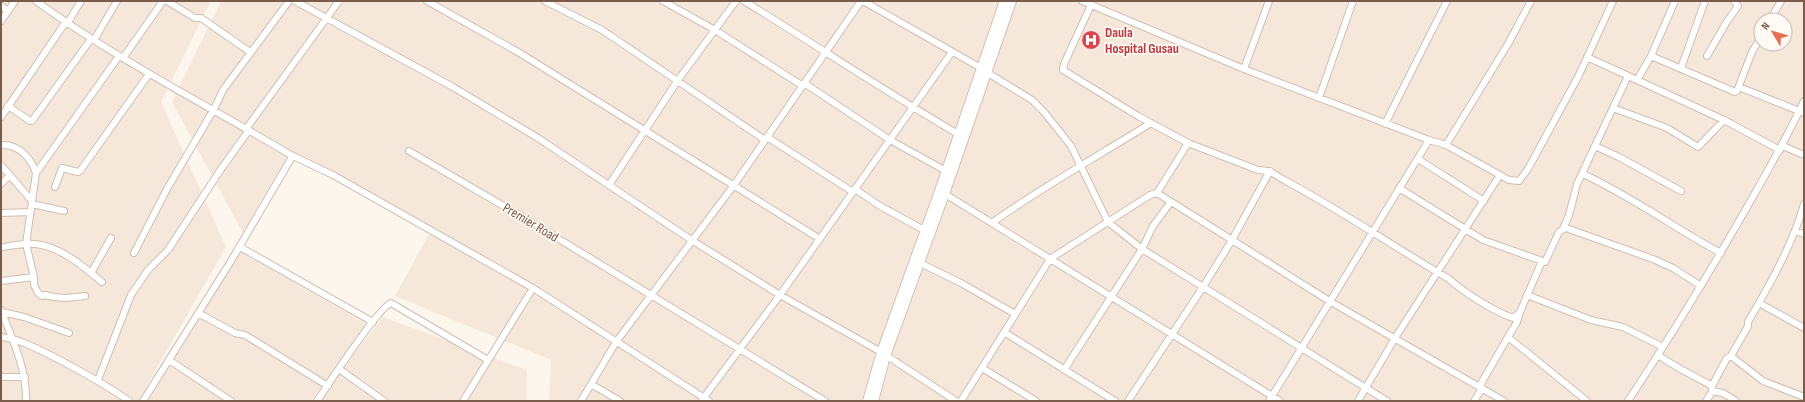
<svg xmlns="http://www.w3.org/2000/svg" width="1805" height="402" viewBox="0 0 1805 402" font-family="'Sofia Sans Condensed',sans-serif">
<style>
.residential{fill:#f5e8da;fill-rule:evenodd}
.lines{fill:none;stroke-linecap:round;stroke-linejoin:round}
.street-casing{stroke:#d1beb0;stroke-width:8}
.secondary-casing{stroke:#d6c0b0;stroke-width:10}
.street{stroke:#fff;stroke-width:6}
.secondary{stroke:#fff;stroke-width:8}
.labels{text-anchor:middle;stroke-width:3.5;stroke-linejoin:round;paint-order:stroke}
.health-label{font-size:14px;font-weight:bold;fill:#be3a42;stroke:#fffaf3;text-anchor:start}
.street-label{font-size:14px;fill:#7a5c4d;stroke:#fffaf3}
</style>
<rect width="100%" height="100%" fill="#fdf6ec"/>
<!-- residential -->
<path class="residential" d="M 1,1 L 211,1 L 161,102 L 226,247 L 139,399 L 240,252 L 367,324 L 311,401 L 1,401 Z
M 221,1 L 1804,1 L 1804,401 L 549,401 L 551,360 L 395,296 L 433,227 L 295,153 L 243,233 L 172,102 ZM 1761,20 L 1785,20 L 1785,44 L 1761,44 Z
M 383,317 L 527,370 L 527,401 L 317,401 Z"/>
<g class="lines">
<!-- street casing -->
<g class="street-casing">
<path id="street" d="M 36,1 C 116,59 205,104 291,155 L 292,157 L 231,261 L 143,401
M 167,1 L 195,18 L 201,18 L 250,52
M 295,1 L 453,87 L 538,138 L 693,241 L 780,295 L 881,352 L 956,401
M 427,1 L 518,52 L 820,239
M 545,1 L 602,30 L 765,140
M 663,1 L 715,30 L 803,86
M 744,1 C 816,45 886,92 958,134
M 863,1 L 981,68
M 1082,1 L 1244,69 L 1429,140 L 1446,145 L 1509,180 L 1519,181 L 1528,169 L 1578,77 L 1613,1
M 1091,5 L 1064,64 L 1063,70 L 1138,116 L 1188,143 L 1258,170 C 1275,171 1272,174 1286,181 C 1342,211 1394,247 1449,279 C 1463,292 1495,312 1513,318 L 1520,312 L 1542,261
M 1,6 L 8,11
M 1770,20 L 1781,1
M 1,21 L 15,1
M 67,24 L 81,1
M 94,40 L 117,1
M 1651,56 L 1735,92 L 1737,91 L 1752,52 L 1761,37
M 1707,56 L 1726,23 L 1738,6 L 1734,1
M 1587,57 L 1724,120 L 1780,150
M 123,58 L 163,1
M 1681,68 L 1705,1
M 1244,69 L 1269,1
M 988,73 L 1032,100 L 1044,112 L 1071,146 L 1108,222 L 1142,249 L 1387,401
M 1637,80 L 1651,56 L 1675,1
M 804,83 L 890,140 L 946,171
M 1739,87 L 1804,113
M 1319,98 L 1353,1
M 8,106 L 30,121 L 32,121 L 91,39
M 1613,108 L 1667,128 L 1698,147 L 1724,120
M 1,117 L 65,23
M 1385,124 L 1447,1
M 246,129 L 339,1
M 767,137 L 853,192
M 1,145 C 19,144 31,158 36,173
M 1446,145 L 1508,44 L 1531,1
M 1595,146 L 1619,157 L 1681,191
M 1783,146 L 1804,155
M 409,151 L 526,219 L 825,401
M 291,155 L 333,175 L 533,288 L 709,401
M 1418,159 L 1484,201
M 1,165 L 32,201
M 1583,174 C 1631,196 1674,228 1721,253
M 1,184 L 10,175
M 609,185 L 678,80 L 736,1
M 55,187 L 62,168 L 78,172 L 80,171 L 149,74
M 1399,188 L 1483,240 L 1545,262 L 1559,232 L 1566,228 L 1653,259 L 1673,268 L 1701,286
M 855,189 L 880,206 L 924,230
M 1157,193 L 1331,302 L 1504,401
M 945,194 L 1280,401
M 32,204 L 64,211
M 1,213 L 30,212
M 993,222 C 1044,186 1098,156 1151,123
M 1563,229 L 1569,215 L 1577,184 L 1628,76
M 1795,231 L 1804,234
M 1,247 C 12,246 24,243 35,244 C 60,246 84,267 102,282
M 240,247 L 373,322
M 134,253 L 167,189 L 214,109 L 223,90 L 289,1
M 920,263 L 961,283 L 1015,314
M 91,273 L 111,238
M 1,281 L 34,277
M 1527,295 L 1591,320 L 1623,327 L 1663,347
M 85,296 L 65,298 L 54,297 L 45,295 L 42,296 L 38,293 L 34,285 L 34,277 L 26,244 L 36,173 L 119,56
M 1759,303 L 1804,328
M 1,310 C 12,339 27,369 26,401
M 2,312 L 24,317 L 69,333
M 1520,312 L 1517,322 L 1508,337 L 1587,401
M 198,313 L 235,333 L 245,335 L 328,386
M 1004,332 L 1115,401
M 1,337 C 19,339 36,348 52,356 C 79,370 105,384 129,401
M 1658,355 C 1675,367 1694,376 1712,386
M 1731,356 L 1763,381 L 1804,397
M 169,360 L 231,401
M 982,368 L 1036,401
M 339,369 L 384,401
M 1064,370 L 1142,249 L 1153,226 L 1170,203
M 1,377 L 25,377
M 98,380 L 131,295 L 148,270 L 168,250 L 219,172 L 249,130
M 591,384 L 620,401
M 1479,387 L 1508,337
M 1712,391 L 1723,393 L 1736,401
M 702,400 L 780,295 L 952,52
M 317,401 C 327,386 379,307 391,303 L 488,360
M 463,401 L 533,288
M 581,401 L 616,342 L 734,185 L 861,1
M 961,401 L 1050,259 L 1150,195 L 1157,193 L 1188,143
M 1128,401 L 1203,287 L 1232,240 L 1270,171
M 1269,401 L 1429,140
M 1358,401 L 1395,338 L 1500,175
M 1474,401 L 1482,388
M 1628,401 C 1667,342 1704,282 1739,221 C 1762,181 1785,142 1804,101
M 1706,401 L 1712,392 L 1712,386 L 1727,358 L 1731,356 L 1748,326 L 1748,322 C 1769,286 1793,244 1804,204"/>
</g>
<!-- secondary casing -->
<g class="secondary-casing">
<path id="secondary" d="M 867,401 L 881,352 L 939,191 L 1004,1
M 874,401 L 886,356 L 945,194 L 1012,1"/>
</g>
<!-- street -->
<use href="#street" class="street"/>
<!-- secondary -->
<use href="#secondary" class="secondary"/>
</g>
<!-- icons -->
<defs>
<g id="hospital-disc" transform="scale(1)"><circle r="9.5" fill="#e0444e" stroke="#fffaf3"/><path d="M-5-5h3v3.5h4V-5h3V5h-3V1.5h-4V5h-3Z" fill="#fff"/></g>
</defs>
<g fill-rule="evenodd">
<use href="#hospital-disc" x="1091" y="40"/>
</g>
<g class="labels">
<!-- health labels -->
<g class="health-label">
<text x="1105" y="37">Daula<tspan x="1105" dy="16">Hospital Gusau</tspan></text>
</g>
<!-- street labels -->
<g class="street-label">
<text transform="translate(531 222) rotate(31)" y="5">Premier Road</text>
</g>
</g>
<!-- border -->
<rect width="1805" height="402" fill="none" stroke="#7a5c4d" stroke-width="4"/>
<!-- north arrow -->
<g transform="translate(1773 32) rotate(308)"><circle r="19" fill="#fffaf3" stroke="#cabbb1"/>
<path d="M0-3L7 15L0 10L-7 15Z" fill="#e76f51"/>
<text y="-6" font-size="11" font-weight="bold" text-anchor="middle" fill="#7a5c4d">N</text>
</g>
</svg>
